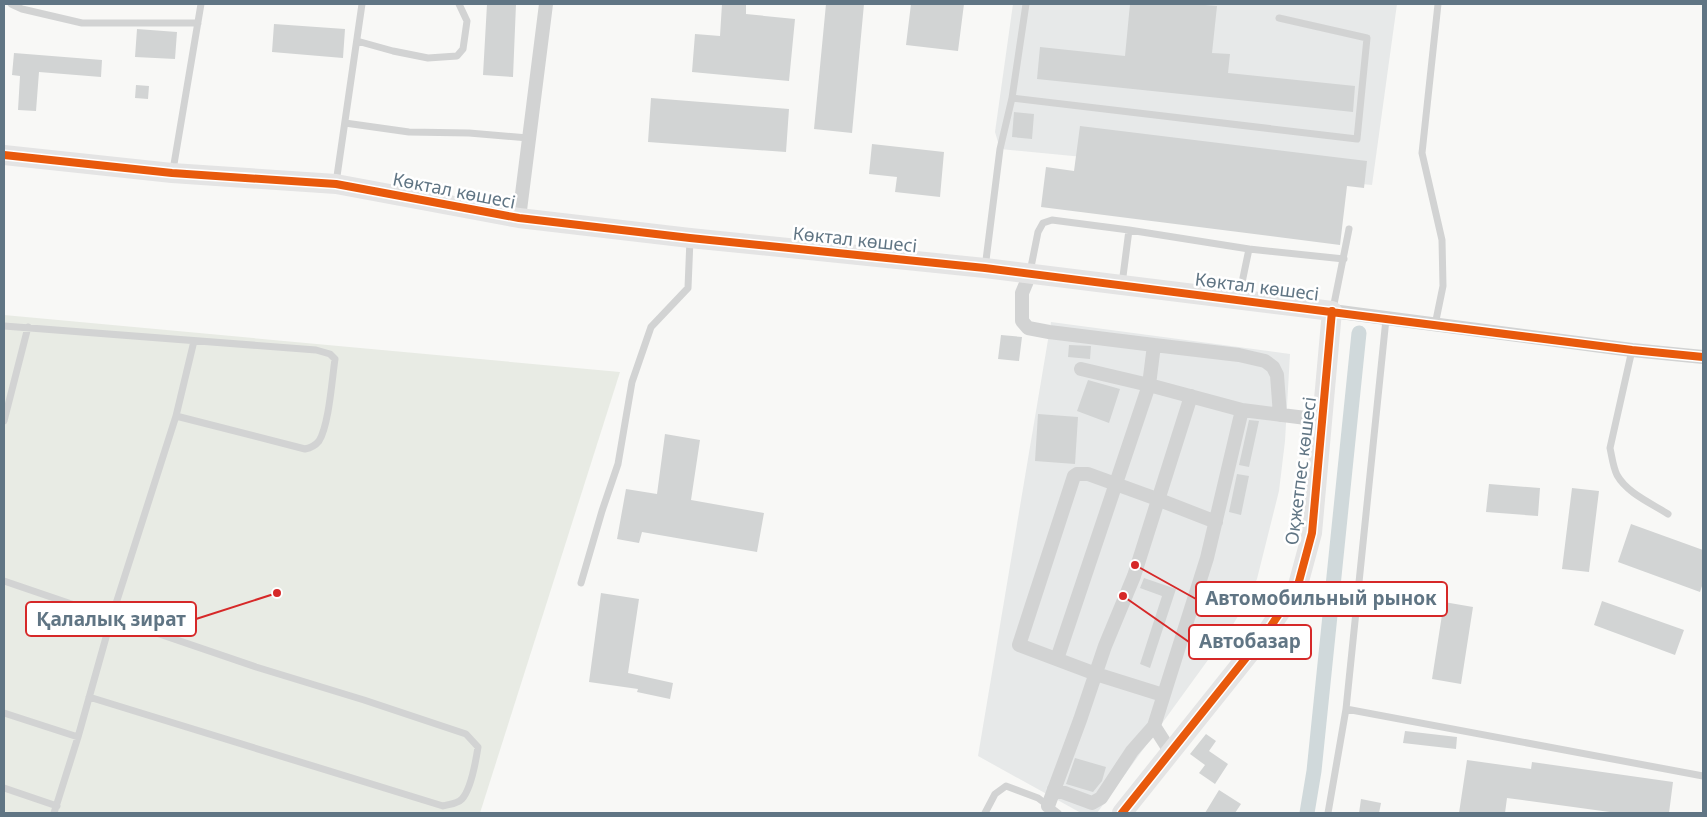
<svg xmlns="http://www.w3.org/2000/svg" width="1707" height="817" viewBox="0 0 1707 817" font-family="'Noto Sans',sans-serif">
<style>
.built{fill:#e7e9e9}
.green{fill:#e8ebe4}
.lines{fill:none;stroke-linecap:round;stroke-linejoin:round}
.canal{stroke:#d0d9db;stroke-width:15}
.building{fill:#d2d4d4}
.lane{stroke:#d2d3d3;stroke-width:7}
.street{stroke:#d2d3d3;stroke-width:14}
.secondary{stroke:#e4e4e4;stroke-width:20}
.cycleway-casing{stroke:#fff;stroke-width:11}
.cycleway{stroke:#e8590c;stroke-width:8}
.labels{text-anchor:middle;stroke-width:5;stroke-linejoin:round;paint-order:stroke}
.street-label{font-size:18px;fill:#607584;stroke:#fff}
.leader{fill:none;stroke:#d62828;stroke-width:2}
.callout-dot{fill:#d62828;stroke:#fff;stroke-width:2}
.callout{fill:#fff;stroke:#d62828;stroke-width:2}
.callout-label{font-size:19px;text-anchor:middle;font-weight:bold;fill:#607584}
</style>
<rect width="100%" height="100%" fill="#f8f8f6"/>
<!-- built -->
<path class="built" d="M 1013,4 L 1397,4 L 1372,185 L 1000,149 L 995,132 Z
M 1051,322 L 1290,354 L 1285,441 L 1279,491 L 1257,579 L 1243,608 L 1229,631 L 1097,813 L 1081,813 L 978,756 Z"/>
<!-- green -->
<path class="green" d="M 4,315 L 620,372 L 480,813 L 4,813 Z"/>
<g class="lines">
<!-- canal -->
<path class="canal" d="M 1307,813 L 1314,771 L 1359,333"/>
</g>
<!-- building -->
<path class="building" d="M 487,4 L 516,4 L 513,77 L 483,75 Z
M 722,4 L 746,4 L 746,14 L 795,19 L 789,81 L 692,72 L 695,34 L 720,36 Z
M 826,4 L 864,4 L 852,133 L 814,129 Z
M 911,4 L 964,4 L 958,51 L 906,45 Z
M 1130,4 L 1193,4 L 1217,6 L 1212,53 L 1230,54 L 1228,73 L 1355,86 L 1353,112 L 1037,79 L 1040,47 L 1125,56 Z
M 274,24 L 345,29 L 343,58 L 272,52 Z
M 137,29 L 177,32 L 175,59 L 135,57 Z
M 14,53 L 102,60 L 101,77 L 39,72 L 36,111 L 18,110 L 20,76 L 12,75 Z
M 136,85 L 149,86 L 148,99 L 135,98 Z
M 651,98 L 789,109 L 786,152 L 648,142 Z
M 1014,112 L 1034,114 L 1032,139 L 1012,137 Z
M 1080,126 L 1367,161 L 1364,188 L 1347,186 L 1340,245 L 1041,207 L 1046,167 L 1074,171 Z
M 872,144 L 944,152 L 940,197 L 895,192 L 897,177 L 869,174 Z
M 1001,335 L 1022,337 L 1019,361 L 998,359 Z
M 1069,345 L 1091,346 L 1090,359 L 1068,357 Z
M 1088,380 L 1120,389 L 1109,423 L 1077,411 Z
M 1038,414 L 1078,417 L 1075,464 L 1035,461 Z
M 1249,420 L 1259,421 L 1249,467 L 1239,465 Z
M 665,434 L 700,440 L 691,500 L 764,513 L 757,552 L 642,532 L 639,543 L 617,539 L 626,489 L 657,494 Z
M 1237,474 L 1249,476 L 1241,515 L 1229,512 Z
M 1489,484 L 1540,488 L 1538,516 L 1486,512 Z
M 1572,488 L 1599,491 L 1589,572 L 1562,569 Z
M 1631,524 L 1703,550 L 1703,583 L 1700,592 L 1618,562 Z
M 1144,578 L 1176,589 L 1150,668 L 1140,664 L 1162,596 L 1140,588 Z
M 601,593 L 639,599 L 628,673 L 673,683 L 670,699 L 637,692 L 638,689 L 589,682 Z
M 1602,601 L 1684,630 L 1675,655 L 1594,625 Z
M 1444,602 L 1473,607 L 1461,684 L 1432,679 Z
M 1405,731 L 1457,737 L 1456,749 L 1403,743 Z
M 1206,734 L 1216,741 L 1209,751 L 1228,764 L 1215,784 L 1199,773 L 1205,765 L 1190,754 Z
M 1075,758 L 1106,767 L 1102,781 L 1093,792 L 1066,784 Z
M 1467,760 L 1531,769 L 1532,762 L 1673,782 L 1669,813 L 1617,813 L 1507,798 L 1505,813 L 1459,813 Z
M 1219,790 L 1241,804 L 1235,813 L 1205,813 Z
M 1361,799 L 1381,803 L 1379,813 L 1359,813 Z"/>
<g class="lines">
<!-- lane -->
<path class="lane" d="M 11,4 L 22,9 L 82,23 L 198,23
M 357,41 L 393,51 L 428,58 L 457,56 L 463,49 L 467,21 L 459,4
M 1012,98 L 1357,139 L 1367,38 L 1279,18
M 345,123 L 409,132 L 469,133 L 528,138
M 173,170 L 201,4
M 336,183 L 362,4
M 985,268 L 1000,149 L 1012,98 L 1026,4
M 1030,272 L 1038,232 L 1043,223 L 1052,220 L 1129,230 L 1249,249 L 1344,259
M 1122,284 L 1129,230
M 1239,297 L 1249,249
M 1333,309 L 1349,229
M 1435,325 L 1443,286 L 1442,240 L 1422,153 L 1438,4
M 4,326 L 316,350 L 330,354 L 335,359 C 332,379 329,425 319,441 C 315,446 310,448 305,449 L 176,416
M 1632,350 L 1610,448 C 1612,457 1613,467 1617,475 C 1627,493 1651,503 1668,514
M 4,421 L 28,327
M 4,581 L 256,667 L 364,700 L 466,734 L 478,747 C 476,760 471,789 462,799 C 457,804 450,804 443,806 L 89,697
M 581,583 L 602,511 L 618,464 L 632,382 L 651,327 L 688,288 L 690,239
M 1346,709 L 1703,776
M 4,713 L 78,737
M 4,788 L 57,806
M 54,813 L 78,737 L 112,616 L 176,416 L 194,341
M 985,813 L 995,794 L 1006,786 L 1038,798 L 1058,813
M 1328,813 L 1346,709 L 1386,319"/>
<!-- street -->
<path class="street" d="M 519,218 L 546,4
M 1030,274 L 1022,293 L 1022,321 L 1028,328 L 1049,332 L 1154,345 L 1149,385 L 1242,410 L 1207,558 L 1154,726 L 1170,751
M 1332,311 L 1632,350 L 1703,357
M 1154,345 L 1239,355 L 1265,361 L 1273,367 L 1277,375 L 1280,415
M 1242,410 L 1322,420
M 1057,659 L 1149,385 L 1081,369
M 1163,695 L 1096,674 L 1019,645 L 1074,476 L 1077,474 L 1088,474 L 1157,499 L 1216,522
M 1054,789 L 1092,803 L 1101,798 L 1132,751 L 1154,726
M 1048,806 L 1080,720 L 1105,646 L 1134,576 L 1191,396"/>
<!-- secondary -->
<path class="secondary" d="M 4,155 L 172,173 L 336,184 L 519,218 L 690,238 L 985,268 L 1332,311 L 1312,533 L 1298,585 L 1269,629 L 1122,813"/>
<!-- cycleway casing -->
<g class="cycleway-casing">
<path id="cycleway" d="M 4,155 L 172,173 L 336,184 L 519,218 L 690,238 L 985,268 L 1386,319 L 1632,350 L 1703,357
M 1122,813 L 1269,629 L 1298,585 L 1312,533 L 1332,311"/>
</g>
<!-- cycleway -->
<use href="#cycleway" class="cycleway"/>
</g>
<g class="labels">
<!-- street labels -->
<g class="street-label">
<text transform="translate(454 191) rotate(11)" y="6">Көктал көшесі</text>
<text transform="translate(855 240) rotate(6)" y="6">Көктал көшесі</text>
<text transform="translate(1257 287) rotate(7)" y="6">Көктал көшесі</text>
<text transform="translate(1301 471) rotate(-83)" y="6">Оқжетпес көшесі</text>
</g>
</g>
<!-- callouts -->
<path class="leader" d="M1135 565L1196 599M277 593L196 619M1123 596L1189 642"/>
<g class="callout-dot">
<circle cx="1135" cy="565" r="5"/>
<circle cx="277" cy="593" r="5"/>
<circle cx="1123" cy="596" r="5"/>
</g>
<g class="callout">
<rect x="1196" y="582" width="251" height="34" rx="5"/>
<rect x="26" y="602" width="170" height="34" rx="5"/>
<rect x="1189" y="625" width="122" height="34" rx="5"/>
</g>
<g class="callout-label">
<text x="1321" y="605">Автомобильный рынок</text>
<text x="111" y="626">Қалалық зират</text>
<text x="1250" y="648">Автобазар</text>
</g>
<!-- border -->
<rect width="1707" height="817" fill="none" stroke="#607584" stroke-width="10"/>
</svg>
